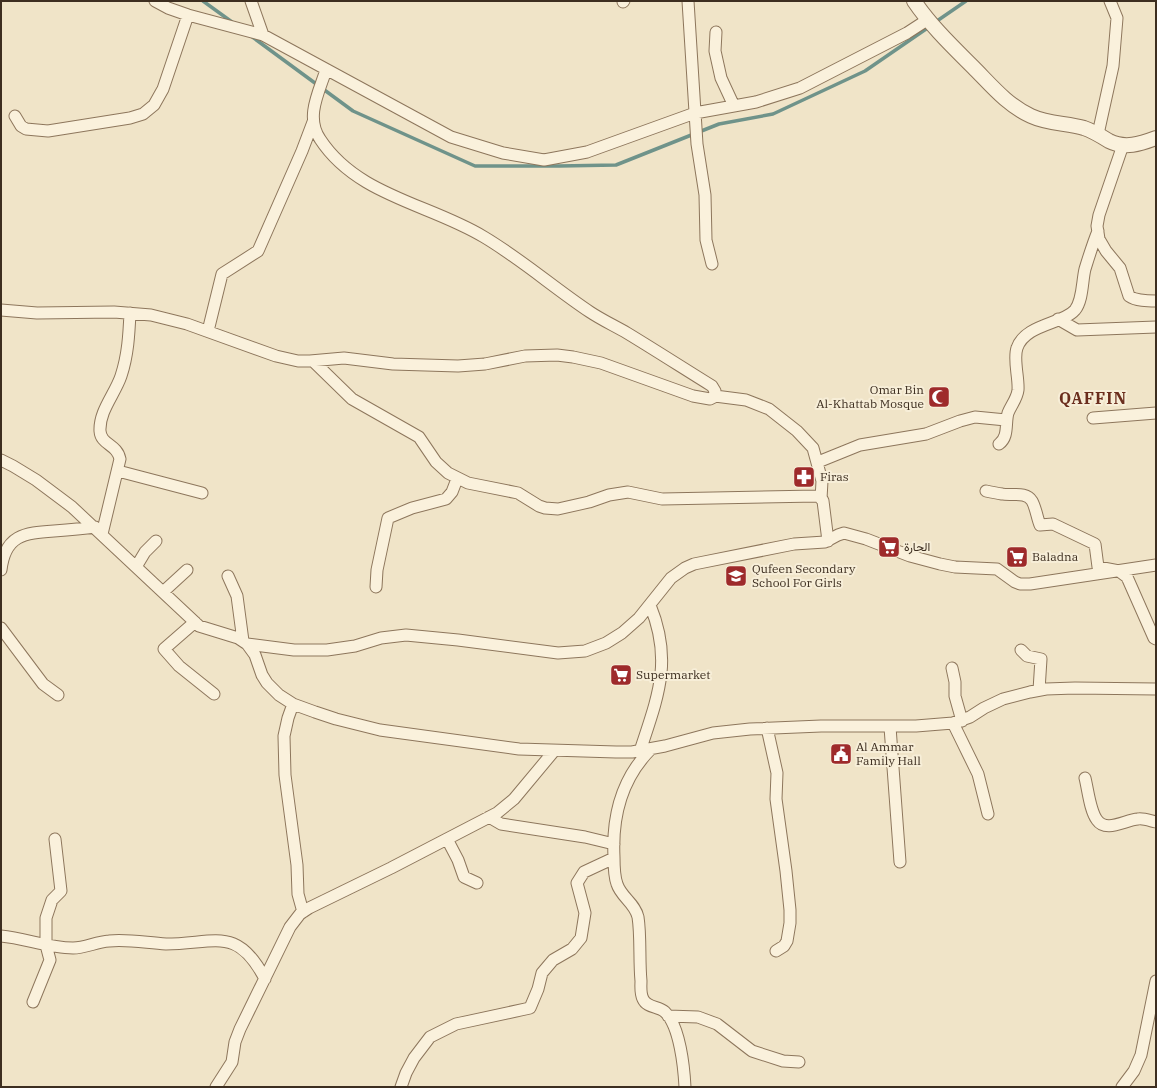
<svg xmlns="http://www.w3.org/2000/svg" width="1157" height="1088" viewBox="0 0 1157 1088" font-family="'IBM Plex Serif',Vazirmatn,serif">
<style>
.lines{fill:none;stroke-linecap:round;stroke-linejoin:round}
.stream{stroke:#6f938a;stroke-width:3.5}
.minor-casing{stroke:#8d765c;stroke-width:13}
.tertiary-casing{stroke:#8d765c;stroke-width:16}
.minor{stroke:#faf1dc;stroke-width:11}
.tertiary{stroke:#faf1dc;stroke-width:14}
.labels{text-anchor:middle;stroke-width:4;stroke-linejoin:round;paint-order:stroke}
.poi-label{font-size:12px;fill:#3d2e20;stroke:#f7eed8;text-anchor:start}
.district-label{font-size:16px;font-weight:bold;letter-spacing:1px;fill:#6b2e1e;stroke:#f7eed8}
</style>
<rect width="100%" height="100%" fill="#f0e4c8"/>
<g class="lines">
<!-- stream -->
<path class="stream" d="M 203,1 L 232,22
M 934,23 L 966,1
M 251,36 L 353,111 L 475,166 L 559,166 L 616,165 L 719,124 L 773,114 L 865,71 L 929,27"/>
<!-- minor casing -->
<g class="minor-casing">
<path id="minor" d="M 155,1 L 168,8 L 188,15 L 263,35 L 451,137 L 503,153 L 544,160 L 587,152 L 695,113 L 756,102 L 800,88 L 907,33 L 927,20
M 251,1 L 263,35
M 688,1 L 697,144 L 705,195 L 706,240 L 712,264
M 623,2 L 624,1
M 716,32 L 715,51 L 721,78 L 734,106
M 15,116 L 21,126 L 26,129 L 48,131 L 130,118 L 143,114 L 154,105 L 163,89 L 188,15
M 1098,134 L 1113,66 L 1117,18 L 1110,1
M 1123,145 L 1099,215 L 1097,226 L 1099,239 L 1106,251 L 1120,268 L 1129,296 C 1136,301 1148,301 1156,301
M 1,310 L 37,313 L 114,312 L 151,315 L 187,324 L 276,356 L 298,361 L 310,361 L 344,358 L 393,364 L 458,366 L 485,364 L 525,356 L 557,355 L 573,357 L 601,363 L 693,396 L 710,399 L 714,397 L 715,391 L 712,386 C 683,368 655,350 627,333 C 615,326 602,320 590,312 C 554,288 521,259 484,237 C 430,204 357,196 320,139 C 305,117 319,92 326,70
M 1058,319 L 1077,330 L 1156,327
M 208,331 L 222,274 L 258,251 L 302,151 L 313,122
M 313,361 L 352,399 L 419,437 L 436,462 L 448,473 L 468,483 L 518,493 L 539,506 L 545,508 L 558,509 L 589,502 L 609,495 L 628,492 L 662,499 L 817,496 L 821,497 L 823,501 L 828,541
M 715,396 L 746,400 L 769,409 L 797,431 L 813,448 L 822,481 L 821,499
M 1093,418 L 1156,413
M 999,444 C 1009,437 1005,423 1008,413 C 1011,405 1017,399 1018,390 C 1019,378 1013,359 1017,348 C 1025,324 1063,324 1075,310 C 1083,300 1082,281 1085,269 C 1089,256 1093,243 1098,231
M 1,460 L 13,466 L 36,480 L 72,507 L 199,626 L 238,638 L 247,644 L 255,655 L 262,675 L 267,683 L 279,695 L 293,704 L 315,712 L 336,719 L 380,730 L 519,749 L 616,752 L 632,752 L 665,746 L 713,733 L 750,729 L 821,726 L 916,726 L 953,723 L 970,717 L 984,708 L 1003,699 L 1030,692 L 1046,689 L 1075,688 L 1156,689
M 818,462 L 860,445 L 926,434 L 960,421 L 975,417 L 1006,420
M 118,471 L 202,493
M 986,491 C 991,492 996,493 1002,494 C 1011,496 1026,491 1032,501 C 1036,508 1037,518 1040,525 L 1053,524 L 1095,544 L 1098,567 L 1119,571 L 1127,577 L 1154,638 L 1156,639
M 102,534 L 120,459 C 117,444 101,445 100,431 C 99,411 115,394 121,376 C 128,355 129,334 130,313
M 136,567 L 145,552 L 156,541
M 1,570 C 5,535 24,533 54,531 C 68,530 81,529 95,527
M 228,576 L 237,596 L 243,641
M 376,587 L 377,570 L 388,518 L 412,508 L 446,499 L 452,492 L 457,479
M 163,592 L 187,570
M 195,622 L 164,649 L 179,666 L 214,694
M 1,628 L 43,684 L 58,695
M 247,644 L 294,650 L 327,650 L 355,646 L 381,638 L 406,635 L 458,640 L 558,653 L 585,651 L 606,643 L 622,633 L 639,618 L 671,578 L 685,568 L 694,564 L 794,544 L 825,542 L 838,535 L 844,533 L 866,539 L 910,556 L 940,564 L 955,567 L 997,569 L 1015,582 L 1020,584 L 1030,584 L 1156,565
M 1021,650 L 1027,656 L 1041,659 L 1039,690
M 952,668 L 955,682 L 955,696 L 962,721
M 293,704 L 288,718 L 284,736 L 285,775 L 297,865 L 298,894 L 303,912
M 953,723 L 978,774 L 988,814
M 890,727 L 900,862
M 767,728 L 777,773 L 776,799 L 786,871 L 790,910 L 790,923 L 787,941 L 784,946 L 776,951
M 651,749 C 621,779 612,817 614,857 C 614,866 614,876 617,884 C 621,897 635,903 638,917 C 641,936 639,961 641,981 C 641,986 640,993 643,999 C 647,1008 658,1006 665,1012 C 680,1026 684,1068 685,1087
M 640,751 C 658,696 673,661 650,605
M 1085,778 C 1088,790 1090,811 1097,820 C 1106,833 1125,820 1138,819 C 1143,818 1151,821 1156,822
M 489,817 L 501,824 L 585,837 L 614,844
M 447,839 L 458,860 L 464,877 L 477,883
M 1,936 C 25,938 48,948 73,948 C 85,948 96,942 109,941 C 128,939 147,943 166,944 C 215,944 237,925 265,979
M 33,1002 L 50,960 L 46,945 L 46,918 L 52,900 L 61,891 L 55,839
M 668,1016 L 698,1017 L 717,1024 L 752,1051 L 783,1061 L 799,1062
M 216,1087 L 232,1062 L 235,1042 L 240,1029 L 290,927 L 300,914 L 309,908 L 391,868 L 497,813 L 514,799 L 554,751
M 401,1087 L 406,1073 L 414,1058 L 430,1037 L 456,1024 L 530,1008 L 538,989 L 542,973 L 553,960 L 572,949 L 581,938 L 585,913 L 577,883 L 584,872 L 614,858
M 1122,1087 L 1134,1071 L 1141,1055 L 1156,981"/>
</g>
<!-- tertiary casing -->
<g class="tertiary-casing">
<path id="tertiary" d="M 914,1 C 931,26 952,46 973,67 C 991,85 1007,105 1031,116 C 1048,124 1067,123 1084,128 C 1093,131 1101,136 1109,141 C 1125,149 1140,144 1156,138"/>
</g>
<!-- minor -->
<use href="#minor" class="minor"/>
<!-- tertiary -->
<use href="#tertiary" class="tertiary"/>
</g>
<!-- icons -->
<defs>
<g id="mosque-square" transform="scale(1.15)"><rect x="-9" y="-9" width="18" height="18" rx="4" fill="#9e2a2b" stroke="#f7eed8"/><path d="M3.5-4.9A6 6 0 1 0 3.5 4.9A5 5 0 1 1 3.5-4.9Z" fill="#fff"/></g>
<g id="pharmacy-square" transform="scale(1.15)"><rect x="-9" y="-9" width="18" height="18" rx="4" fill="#9e2a2b" stroke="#f7eed8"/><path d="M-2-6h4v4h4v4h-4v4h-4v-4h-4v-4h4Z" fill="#fff"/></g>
<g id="supermarket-square" transform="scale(1.15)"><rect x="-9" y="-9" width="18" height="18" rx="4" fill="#9e2a2b" stroke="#f7eed8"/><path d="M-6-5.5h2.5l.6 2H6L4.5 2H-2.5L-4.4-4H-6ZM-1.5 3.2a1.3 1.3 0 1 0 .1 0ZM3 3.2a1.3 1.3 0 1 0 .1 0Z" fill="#fff"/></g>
<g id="school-square" transform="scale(1.15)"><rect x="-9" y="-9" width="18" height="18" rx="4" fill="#9e2a2b" stroke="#f7eed8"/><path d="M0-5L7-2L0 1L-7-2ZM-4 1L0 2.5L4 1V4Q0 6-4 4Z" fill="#fff"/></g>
<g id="civic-square" transform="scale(1.15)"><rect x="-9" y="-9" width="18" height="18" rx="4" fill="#9e2a2b" stroke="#f7eed8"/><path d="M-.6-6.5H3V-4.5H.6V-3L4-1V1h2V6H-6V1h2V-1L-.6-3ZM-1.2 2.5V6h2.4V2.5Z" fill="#fff"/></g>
</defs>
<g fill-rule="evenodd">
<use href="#mosque-square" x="939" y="397"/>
<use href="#pharmacy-square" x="804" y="477"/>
<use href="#supermarket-square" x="889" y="547"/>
<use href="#supermarket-square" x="1017" y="557"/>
<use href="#school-square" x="736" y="576"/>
<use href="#supermarket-square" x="621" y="675"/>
<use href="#civic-square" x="841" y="754"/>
</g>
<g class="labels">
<!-- poi labels -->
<g class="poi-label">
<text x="924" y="394" text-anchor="end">Omar Bin<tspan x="924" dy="14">Al-Khattab Mosque</tspan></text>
<text x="820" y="481">Firas</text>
<text x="904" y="551">الحارة</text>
<text x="1032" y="561">Baladna</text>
<text x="752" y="573">Qufeen Secondary<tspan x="752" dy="14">School For Girls</tspan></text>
<text x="636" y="679">Supermarket</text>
<text x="856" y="751">Al Ammar<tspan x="856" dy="14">Family Hall</tspan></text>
</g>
<!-- district labels -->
<g class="district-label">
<text x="1093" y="404">QAFFIN</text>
</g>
</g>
<!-- border -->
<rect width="1157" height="1088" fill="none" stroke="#3d2e20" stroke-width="4"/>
</svg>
